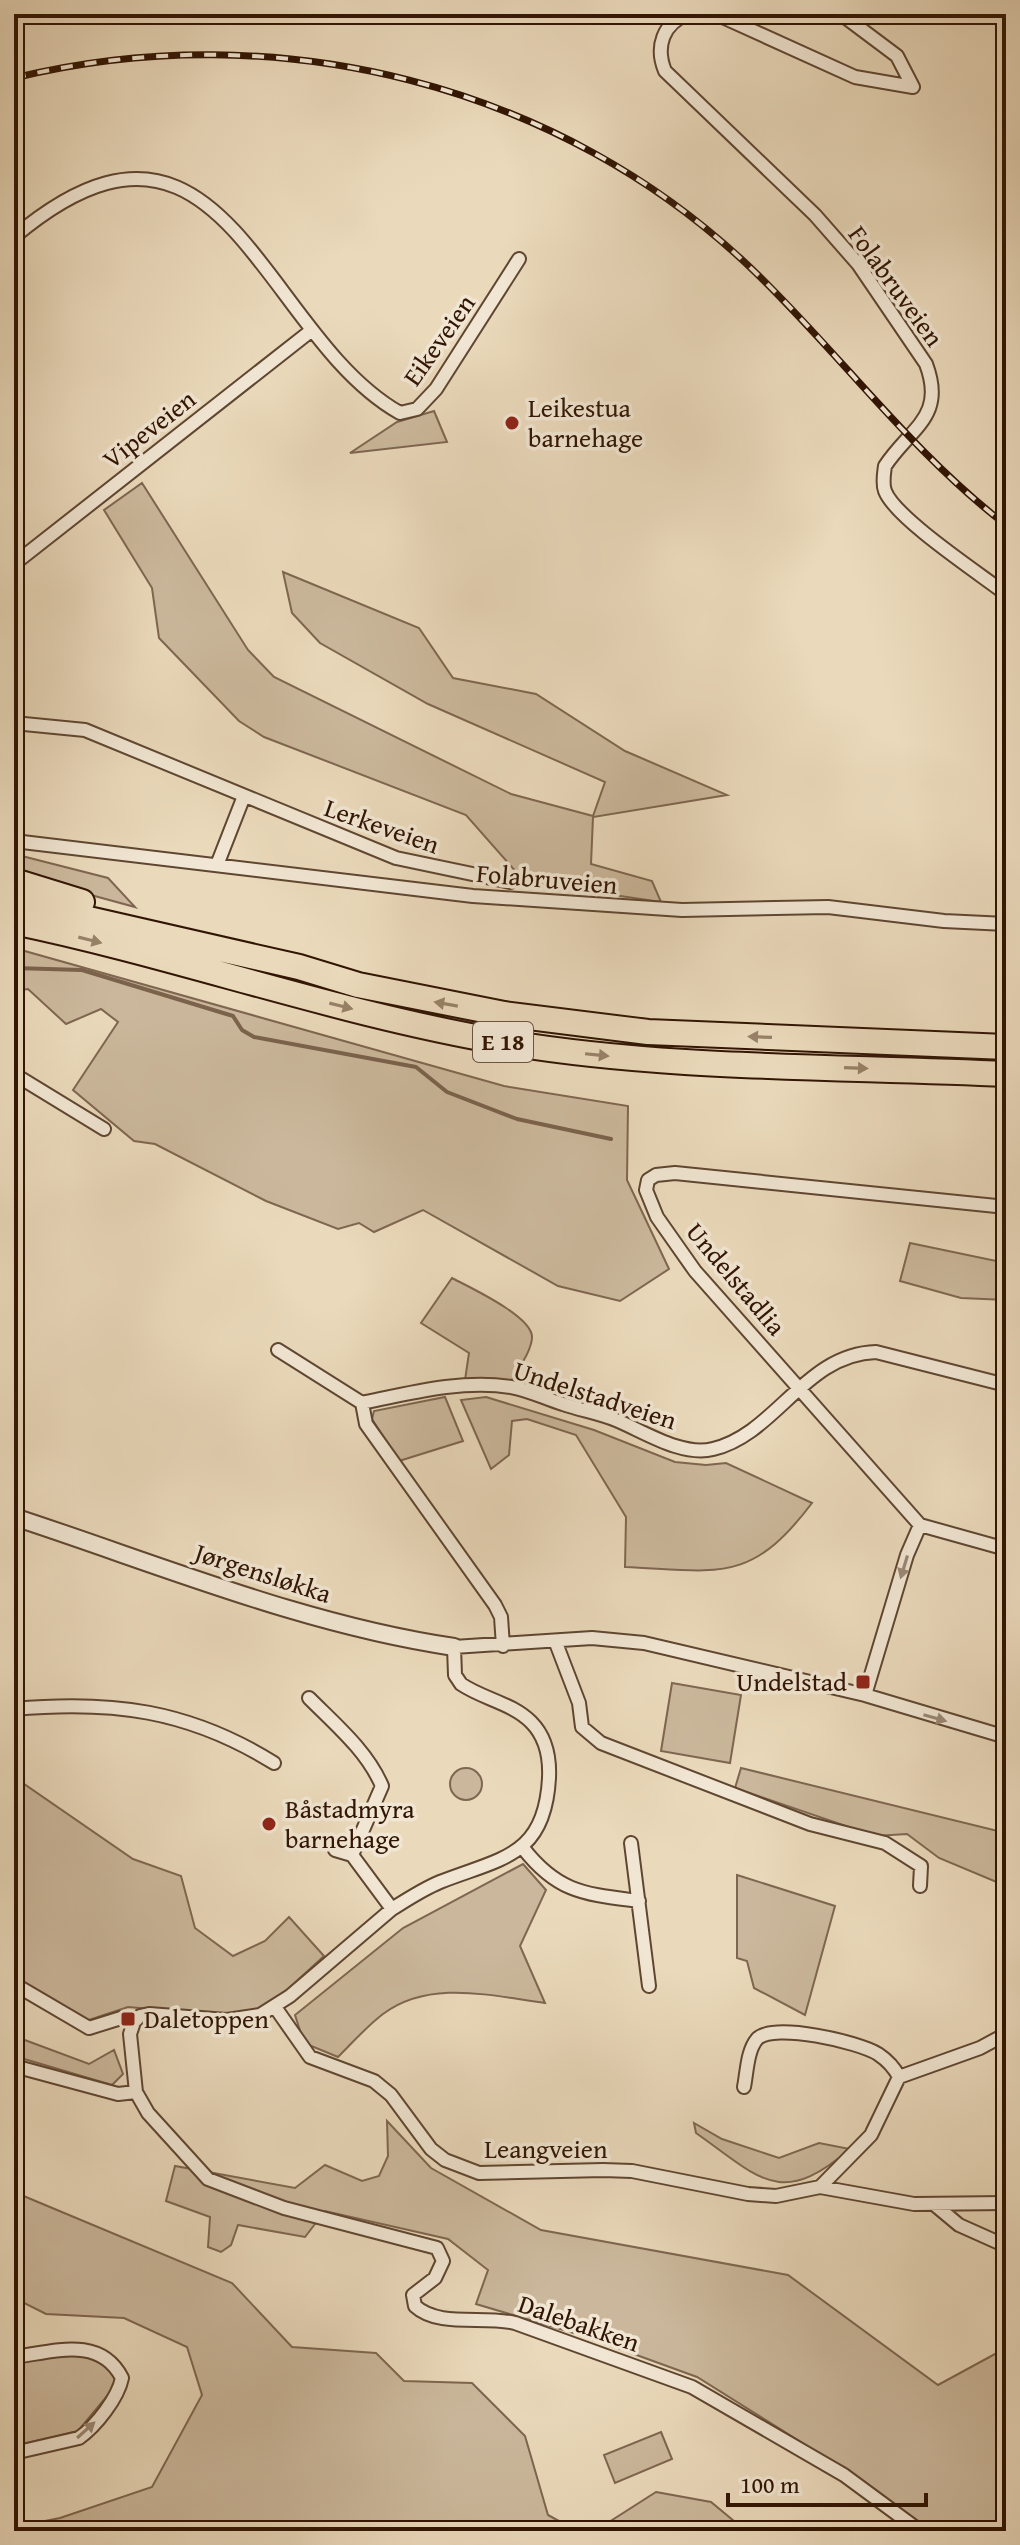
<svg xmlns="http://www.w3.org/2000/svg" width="1020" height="2545" viewBox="0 0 1020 2545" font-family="'Gentium Book Plus',serif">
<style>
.green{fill:#cbb89c;stroke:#7e6650;stroke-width:2}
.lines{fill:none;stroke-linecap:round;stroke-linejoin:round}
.stream{stroke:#7a624c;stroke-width:4}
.minor-casing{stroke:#5f4631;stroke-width:16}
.tertiary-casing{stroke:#5f4631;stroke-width:20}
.motorway-casing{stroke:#311503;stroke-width:28}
.minor{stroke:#f1e6d3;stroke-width:12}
.tertiary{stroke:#f1e6d3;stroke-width:16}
.motorway{stroke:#ead9bb;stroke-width:24}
.rail-casing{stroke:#311503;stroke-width:7}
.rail{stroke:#f1e6d3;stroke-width:4;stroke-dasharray:12;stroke-linecap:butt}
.oneway{fill:#978168}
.oneway2{fill:#9b8875}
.poi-dot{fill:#8f2418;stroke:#f1e6d3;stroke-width:3}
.labels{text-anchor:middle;stroke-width:7;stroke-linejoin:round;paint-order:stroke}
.shield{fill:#f1e6d3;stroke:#6b5441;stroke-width:2}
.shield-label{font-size:24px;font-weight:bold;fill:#311503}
.street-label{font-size:26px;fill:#311503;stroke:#f1e6d3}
.poi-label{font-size:26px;fill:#311503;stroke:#f1e6d3;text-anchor:start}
</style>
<rect width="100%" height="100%" fill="#ead9bb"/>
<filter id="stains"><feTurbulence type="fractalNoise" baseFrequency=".0025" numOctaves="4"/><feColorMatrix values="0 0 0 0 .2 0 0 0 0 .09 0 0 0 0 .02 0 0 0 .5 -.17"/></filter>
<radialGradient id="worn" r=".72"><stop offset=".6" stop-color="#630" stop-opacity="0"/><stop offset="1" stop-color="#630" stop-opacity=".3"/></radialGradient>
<!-- green -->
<path class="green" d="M 434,411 L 447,442 L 350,453 L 397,422 Z
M 142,483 L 248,650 L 274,677 L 511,794 L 593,816 L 605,782 L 428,704 L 320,643 L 292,613 L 283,572 L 419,628 L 453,678 L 536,694 L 625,751 L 727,795 L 593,817 L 591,864 L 652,881 L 661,902 L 525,882 L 466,815 L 264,737 L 239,721 L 159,638 L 152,588 L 104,510 Z
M 14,854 L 108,878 L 135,907 L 14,874 Z
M 14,948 L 504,1086 L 628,1106 L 627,1180 L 669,1269 L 620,1301 L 558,1286 L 423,1210 L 374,1232 L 359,1223 L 338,1229 L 266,1201 L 155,1144 L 134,1141 L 73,1090 L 118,1022 L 101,1009 L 66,1024 L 28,989 L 14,991 Z
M 910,1243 L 1006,1263 L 1006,1300 L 961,1298 L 900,1281 Z
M 452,1278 C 469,1287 534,1317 532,1338 C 531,1353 516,1371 510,1384 L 465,1380 L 469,1353 L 421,1323 Z
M 445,1397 L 463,1441 L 399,1461 L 372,1419 L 374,1411 Z
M 486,1397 L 594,1430 L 675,1462 L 706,1465 L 726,1463 L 812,1503 C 750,1585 719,1571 625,1567 L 626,1517 L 576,1435 L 527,1419 L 512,1421 L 509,1455 L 491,1469 L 461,1400 Z
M 672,1683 L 741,1695 L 730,1763 L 661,1751 Z
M 741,1768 L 1006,1833 L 1006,1886 L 939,1858 L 907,1834 L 875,1836 L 735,1788 Z
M450 1784a16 16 0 1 1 32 0a16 16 0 1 1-32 0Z
M 14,1777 L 133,1859 L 181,1876 L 195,1928 L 233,1956 L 265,1941 L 289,1917 L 324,1956 L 265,2010 L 232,2016 L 128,2007 L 83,2022 L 14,1977 Z
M 523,1864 L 546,1890 L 520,1946 L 545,2003 C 491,1996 430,1979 383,2014 C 367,2026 352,2043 338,2057 L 304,2043 L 295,2015 L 403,1928 Z
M 737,1875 L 835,1906 L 805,2015 L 754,1988 L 747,1961 L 737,1958 Z
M 14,2036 L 89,2064 L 114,2050 L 123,2074 L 112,2085 L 14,2056 Z
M 387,2121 L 431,2168 L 541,2230 L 788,2275 L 938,2385 L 1006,2348 L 1006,2531 L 926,2531 L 852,2474 L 697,2377 L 587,2337 L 476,2304 L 488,2270 L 448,2239 L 325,2211 L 305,2237 L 238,2225 L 231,2245 L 221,2252 L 208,2247 L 210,2217 L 166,2201 L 175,2166 L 295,2188 L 325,2165 L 362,2181 L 379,2176 L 388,2156 Z
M 694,2123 L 722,2139 L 779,2158 L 819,2143 L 850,2149 C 780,2209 760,2178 696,2133 Z
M 14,2192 L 232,2283 L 292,2347 L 376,2353 L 404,2381 L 472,2383 L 525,2436 L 548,2515 L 577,2531 L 14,2531 L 14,2527 L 60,2518 L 152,2487 L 202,2395 L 187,2347 L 124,2318 L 46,2314 L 14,2298 Z
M 82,2353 L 113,2371 L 116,2382 L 113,2389 L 78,2431 L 14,2446 L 14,2363 Z
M 661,2432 L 672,2459 L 615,2483 L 604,2455 Z
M 656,2492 L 711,2502 L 746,2531 L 595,2531 Z"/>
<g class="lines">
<!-- stream -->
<path class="stream" d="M 14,968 L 82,970 L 233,1016 L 242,1030 L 254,1037 L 416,1067 L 447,1092 L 517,1119 L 611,1139"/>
<!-- minor casing -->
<g class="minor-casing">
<path id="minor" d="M 688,14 C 663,23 655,47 665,71 L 815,215 L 858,264 L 926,364 C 946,417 911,427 885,466 C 884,474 882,483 885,491 C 895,518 980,574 1006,594
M 716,14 L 855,77 L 913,87
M 841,14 L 897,56 L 913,87
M 14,237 C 223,61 260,334 400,413 L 417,409 L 436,389 L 519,259
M 14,564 L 312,330
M 14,723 L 85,730 L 396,858 L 510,882
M 14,841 L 473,896 L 682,910 L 828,907 L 944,921 L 1006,924
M 217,865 L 244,796
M 14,1074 L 104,1129
M 278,1350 L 362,1403 C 410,1393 463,1379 511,1387 C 529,1390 546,1399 563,1404 C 580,1410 599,1413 616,1420 C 643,1431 682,1457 713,1449 C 776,1434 805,1354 876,1352 L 1006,1385
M 362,1403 L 366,1424 L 495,1605 L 501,1617 L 503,1646
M 920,1525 L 695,1271 L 657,1217 L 646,1190 L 648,1180 L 656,1175 L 675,1173 L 1006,1207
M 556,1643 L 579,1703 L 582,1727 L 601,1743 L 810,1824 L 885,1843 L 921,1866 L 920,1886
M 865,1695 L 907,1555 L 920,1525 L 1006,1549
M 309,1698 C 336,1725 367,1751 382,1786 L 352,1855 L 392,1909
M 14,1709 C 111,1700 189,1710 274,1763
M 631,1843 L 649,1986
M 523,1848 C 558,1893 585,1894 639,1901
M 335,1850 L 352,1855
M 14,1984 L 89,2028 L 121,2018 L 134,2022 L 140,2016 L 149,2014 L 227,2020 L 260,2015 L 290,1996 L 392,1909 C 408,1899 423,1889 440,1882 C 501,1858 545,1857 549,1778 C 550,1757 546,1737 531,1722 C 512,1703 483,1699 461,1684 L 455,1675 L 454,1647 L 592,1638 L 644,1643 L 865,1695 L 1006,1737
M 275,2007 L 310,2057 L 374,2081 L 391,2095 L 431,2149 L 445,2160 L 479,2173 L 603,2170 L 632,2171 L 748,2194 L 776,2196 L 820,2187 L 914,2204 L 1006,2203
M 134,2022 L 130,2034 L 136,2092 L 148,2113 L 208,2179 L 284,2208 L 437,2248 L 443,2261 L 435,2278 L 413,2295 L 415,2306 C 439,2328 484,2315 515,2323 L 692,2387 L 844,2475 L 920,2531
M 14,2066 L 118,2094 L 136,2092
M 744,2087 C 747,2072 747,2051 757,2039 C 773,2022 859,2042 878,2054 C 887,2060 894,2067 899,2077
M 820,2187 L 871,2135 L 899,2077 L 980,2048 L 1006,2034
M 935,2205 L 959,2225 L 1006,2246
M 14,2357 C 53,2352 100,2335 122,2378 C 118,2398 96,2426 79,2438 L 14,2453"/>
</g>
<!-- tertiary casing -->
<g class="tertiary-casing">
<path id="tertiary" d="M 14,1517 C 158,1564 304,1625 454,1647"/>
</g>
<!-- motorway casing -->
<g class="motorway-casing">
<path id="motorway" d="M 14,881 L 82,902
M 14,902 L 299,967 L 358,985 L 504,1014 L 648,1032 L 1006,1047
M 14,922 C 178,956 338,1014 503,1042 C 669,1070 839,1066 1006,1074"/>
</g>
<!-- minor -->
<use href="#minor" class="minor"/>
<!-- tertiary -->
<use href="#tertiary" class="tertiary"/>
<!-- motorway -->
<use href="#motorway" class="motorway"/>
<!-- rail casing -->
<g class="rail-casing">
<path id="rail" d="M 14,78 C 275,14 560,83 755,272 C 840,354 911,452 1006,525"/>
</g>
<!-- rail -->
<use href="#rail" class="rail"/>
</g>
<!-- one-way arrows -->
<defs><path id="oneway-solid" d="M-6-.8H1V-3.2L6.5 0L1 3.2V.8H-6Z" transform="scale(2)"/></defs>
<g class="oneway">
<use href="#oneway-solid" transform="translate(90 940) rotate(14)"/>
<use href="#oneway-solid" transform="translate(446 1004) rotate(-170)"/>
<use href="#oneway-solid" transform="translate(341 1006) rotate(14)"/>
<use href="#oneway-solid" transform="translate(760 1037) rotate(-178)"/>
<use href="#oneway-solid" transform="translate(597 1055) rotate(6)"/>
<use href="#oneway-solid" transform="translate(856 1068) rotate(2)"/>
</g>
<g class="oneway2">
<use href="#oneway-solid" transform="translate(904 1567) rotate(107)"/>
<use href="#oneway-solid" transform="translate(935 1718) rotate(16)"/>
<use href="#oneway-solid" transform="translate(86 2430) rotate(-42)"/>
</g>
<!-- markers -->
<g class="poi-dot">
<circle cx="512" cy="423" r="8"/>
<rect x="855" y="1674" width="16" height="16" rx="4"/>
<circle cx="269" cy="1824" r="8"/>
<rect x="120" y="2011" width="16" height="16" rx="4"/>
</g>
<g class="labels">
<!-- shield labels -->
<rect class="shield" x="473" y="1022" width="60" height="40" rx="6"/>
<g class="shield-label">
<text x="503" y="1050">E 18</text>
</g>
<!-- street labels -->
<g class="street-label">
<text transform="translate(896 286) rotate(54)" y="9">Folabruveien</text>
<text transform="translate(439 340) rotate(-55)" y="9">Eikeveien</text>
<text transform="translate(149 429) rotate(-38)" y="9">Vipeveien</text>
<text transform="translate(382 826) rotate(19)" y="9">Lerkeveien</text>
<text transform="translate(547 879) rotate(5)" y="9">Folabruveien</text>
<text transform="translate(736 1279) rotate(50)" y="9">Undelstadlia</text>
<text transform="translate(595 1395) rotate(18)" y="9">Undelstadveien</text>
<text transform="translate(263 1573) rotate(18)" y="9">Jørgensløkka</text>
<text x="546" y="2158">Leangveien</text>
<text transform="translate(579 2323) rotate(19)" y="9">Dalebakken</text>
</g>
<!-- poi labels -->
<g class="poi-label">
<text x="528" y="417">Leikestua<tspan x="528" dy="30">barnehage</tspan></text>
<text x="847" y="1691" text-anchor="end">Undelstad</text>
<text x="285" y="1818">Båstadmyra<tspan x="285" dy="30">barnehage</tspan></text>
<text x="144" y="2028">Daletoppen</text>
</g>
</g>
<!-- margin -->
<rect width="1020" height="2545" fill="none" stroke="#ead9bb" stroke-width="48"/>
<rect x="16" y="16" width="988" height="2513" fill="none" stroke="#311503" stroke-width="4"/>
<rect x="24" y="24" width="972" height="2497" fill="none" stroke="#311503" stroke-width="2"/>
<!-- scale -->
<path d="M728 2493v12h198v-12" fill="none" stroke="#311503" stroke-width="4"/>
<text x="740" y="2493" font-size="24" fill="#311503" stroke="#f1e6d3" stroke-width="6" paint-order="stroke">100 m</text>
<rect width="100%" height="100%" filter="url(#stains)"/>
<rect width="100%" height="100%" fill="url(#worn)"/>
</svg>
